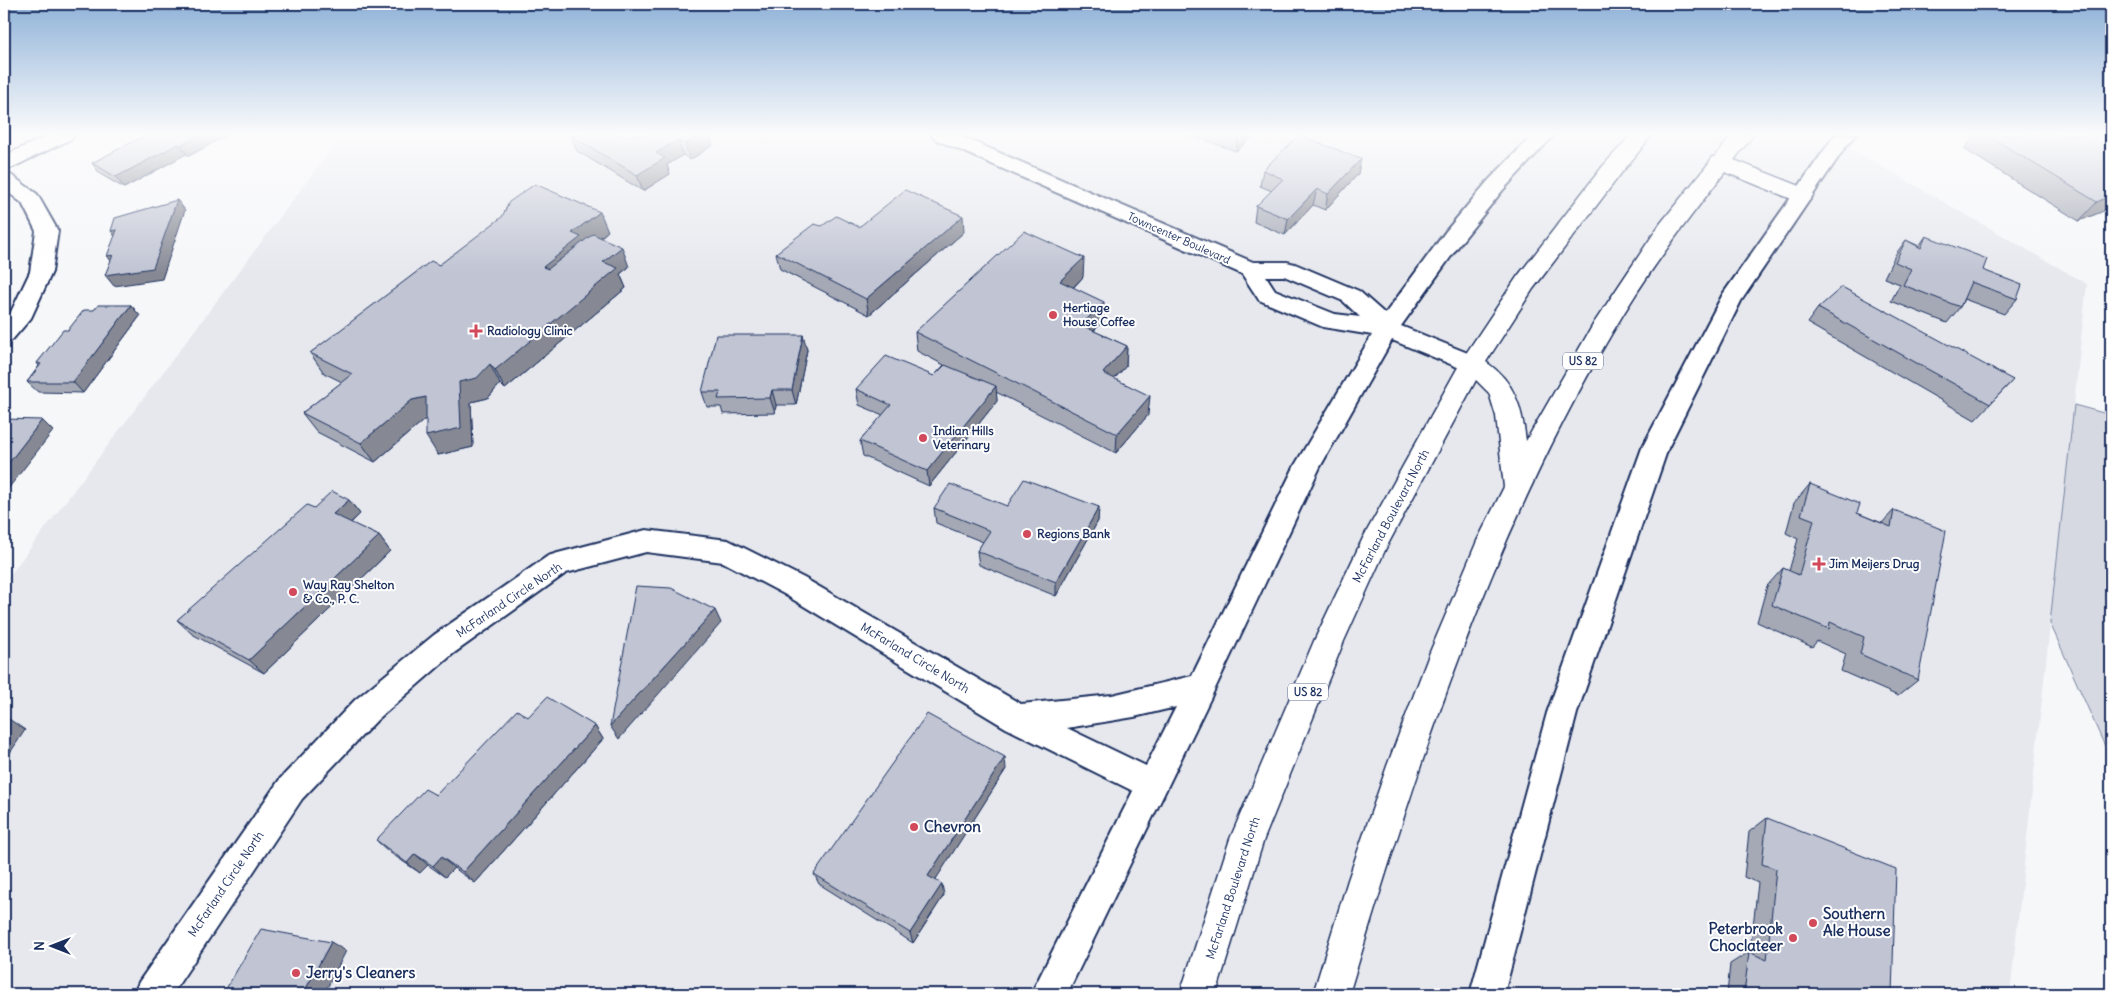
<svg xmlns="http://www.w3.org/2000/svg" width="2115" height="998" viewBox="0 0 2115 998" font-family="Delius,sans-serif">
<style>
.built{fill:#e6e8ee}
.green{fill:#d6d9e2;stroke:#7884a0}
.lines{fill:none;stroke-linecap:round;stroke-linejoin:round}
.minor-casing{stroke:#1b2f5e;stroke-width:4}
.trunk-casing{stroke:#1b2f5e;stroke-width:3}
.minor{fill:#fff;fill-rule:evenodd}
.trunk{fill:#fff;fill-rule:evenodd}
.wall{fill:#a5a9b5;stroke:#1b2f5e}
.shaded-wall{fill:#868994;stroke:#1b2f5e}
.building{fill:#c0c4d3;stroke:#1b2f5e}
.poi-dot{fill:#d1495b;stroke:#fff;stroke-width:2}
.labels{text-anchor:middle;stroke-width:4;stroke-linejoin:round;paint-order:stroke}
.far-street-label{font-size:11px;fill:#1b2f5e;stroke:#fff}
.shield{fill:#fff;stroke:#5f6d8e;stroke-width:1}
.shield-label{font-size:11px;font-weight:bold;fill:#1b2f5e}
.poi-label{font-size:12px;font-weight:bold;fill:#1b2f5e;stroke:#fff;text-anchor:start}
.street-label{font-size:12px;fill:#1b2f5e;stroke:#fff}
.near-poi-label{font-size:15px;font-weight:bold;fill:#1b2f5e;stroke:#fff;text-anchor:start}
</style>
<rect width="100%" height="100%" fill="#f6f7f9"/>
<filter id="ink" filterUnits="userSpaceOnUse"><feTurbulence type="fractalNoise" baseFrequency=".02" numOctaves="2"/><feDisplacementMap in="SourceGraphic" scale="10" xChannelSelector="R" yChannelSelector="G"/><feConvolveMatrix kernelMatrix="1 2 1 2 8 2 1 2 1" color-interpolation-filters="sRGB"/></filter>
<g filter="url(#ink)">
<!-- built -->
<path class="built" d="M 342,135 L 1856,135 L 1839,142 L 2087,284 L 2010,994 L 4,994 L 4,583 Z"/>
<!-- green -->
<path class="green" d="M 2074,405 L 2111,415 L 2111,760 L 2050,623 Z"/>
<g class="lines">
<!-- minor casing -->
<g class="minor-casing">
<path id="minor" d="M 49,135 L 74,135 L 71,139 L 11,168 L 4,170 L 4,156 Z
M 932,135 L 958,135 L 1253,262 L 1287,262 L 1295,264 L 1359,291 L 1385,314 L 1446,231 L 1488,181 L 1533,135 L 1554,135 L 1502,191 L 1462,241 L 1401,326 L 1480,358 L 1484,364 L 1480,370 L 1472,373 L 1392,340 L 1320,467 L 1212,695 L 1067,994 L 1031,994 L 1133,791 L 1006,728 L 784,594 L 723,562 L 646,552 L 566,573 L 454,653 L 377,720 L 302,799 L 172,994 L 134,994 L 139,982 L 280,779 L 355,700 L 434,635 L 548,556 L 558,553 L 646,530 L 728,540 L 804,578 L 1021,704 L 1112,695 L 1192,676 L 1295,465 L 1372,335 L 1323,327 L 1259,300 L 1242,274 L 935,139 ZM 1266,276 L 1284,276 L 1343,301 L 1360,317 L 1335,314 L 1275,290 ZM 1176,707 L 1146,766 L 1067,728 L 1134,717 Z
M 1835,135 L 1856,135 L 1846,146 L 1741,301 L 1668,448 L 1577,713 L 1504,994 L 1470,994 L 1547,713 L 1642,448 L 1723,294 Z
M 4,173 L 11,175 L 37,194 L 58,231 L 52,272 L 31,318 L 12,340 L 4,342 L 4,320 L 10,314 L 30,272 L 36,231 L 22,203 L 4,189 Z"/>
</g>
<!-- trunk casing -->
<g class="trunk-casing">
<path id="trunk" d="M 1631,135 L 1652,135 L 1619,176 L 1533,289 L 1486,362 C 1515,382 1522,407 1526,441 L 1594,323 L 1660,224 L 1709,163 L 1712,157 L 1715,157 L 1732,135 L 1753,135 L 1734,160 L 1810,190 L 1813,195 L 1810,200 L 1802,202 L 1794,200 L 1725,172 C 1684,224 1645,276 1612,333 C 1489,541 1418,764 1349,994 L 1313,994 L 1348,880 L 1387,766 L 1430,652 L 1477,541 L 1504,487 L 1496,416 L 1489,393 L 1476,380 L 1386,548 L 1344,641 L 1264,839 L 1216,994 L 1180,994 L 1230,839 L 1314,641 L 1363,538 L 1463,358 L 1517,277 L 1603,166 Z"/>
</g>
<!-- minor -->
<use href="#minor" class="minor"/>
<!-- trunk -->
<use href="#trunk" class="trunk"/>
</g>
<!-- wall -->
<path class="wall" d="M 146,135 L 227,135 L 189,156 L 186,154 L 124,188 L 100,174 L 92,163 Z
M 1188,135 L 1254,135 L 1236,151 L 1207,141 L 1207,139 L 1203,138 L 1201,140 Z
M 1975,135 L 2111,135 L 2111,208 L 2079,221 L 1964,149 Z
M 571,136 L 710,137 L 713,145 L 690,160 L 683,155 L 667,165 L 670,174 L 643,191 L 577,151 Z
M 1263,170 L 1358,174 L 1325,210 L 1313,205 L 1285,235 L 1254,222 L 1256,206 L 1272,191 L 1260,186 Z
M 859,227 L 964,232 L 869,315 L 780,269 L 776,253 Z
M 608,231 L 600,238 L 629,267 L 620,274 L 626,288 L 505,389 L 500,384 L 488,398 L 471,402 L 473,447 L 438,455 L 426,419 L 424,420 L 375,462 L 317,432 L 302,413 L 342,382 L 324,373 L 310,353 L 439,265 Z
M 1926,236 L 1983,270 L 2017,299 L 2004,314 L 1964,299 L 1960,307 L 1947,323 L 1891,301 L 1900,284 L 1884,278 L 1895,255 L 1906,240 L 1919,246 Z
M 1083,277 L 1073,288 L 1103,321 L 1094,331 L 1127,346 L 1126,366 L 1114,379 L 1148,415 L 1116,453 L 996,392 L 997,401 L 929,486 L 863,456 L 860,441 L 883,415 L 859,405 L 856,389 L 934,376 L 944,365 L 917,351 L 915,332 Z
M 131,305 L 140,316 L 83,393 L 38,392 L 27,382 L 39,366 L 37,363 L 68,330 L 94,310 Z
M 1818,308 L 2013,380 L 1975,420 L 1807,323 Z
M 803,335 L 807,350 L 796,405 L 776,405 L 775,413 L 723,414 L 721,407 L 707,407 L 702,392 Z
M 1810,484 L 1857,513 L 1882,523 L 1894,510 L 1918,680 L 1898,696 L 1841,671 L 1846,654 L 1817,641 L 1812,647 L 1757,622 L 1767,586 L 1783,568 L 1789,571 L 1798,539 L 1786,533 L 1794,503 Z
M 349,500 L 360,514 L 351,523 L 379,536 L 390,551 L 264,673 L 192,634 L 177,620 L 314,508 Z
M 1007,506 L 1099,507 L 1098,521 L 1056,596 L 979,565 L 977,551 L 983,542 L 936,523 L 934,508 Z
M 528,717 L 595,726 L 603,739 L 475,883 L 454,868 L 445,877 L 428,865 L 420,873 L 389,852 L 376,840 L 436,795 Z
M 1006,769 L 935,880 L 944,895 L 913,943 L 819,884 L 814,874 Z
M 1767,818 L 1892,994 L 1727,994 L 1730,964 L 1749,952 L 1750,952 L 1758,883 L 1744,877 L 1749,832 Z"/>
<!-- shaded-wall -->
<path class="shaded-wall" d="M 200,135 L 227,135 L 189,156 L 181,145 Z
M 701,135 L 714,135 L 710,137 L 713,145 L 690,160 L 685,144 Z
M 1201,135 L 1204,135 L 1203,138 L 1201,140 Z
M 1239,135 L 1254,135 L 1236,151 L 1238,136 Z
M 678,140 L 683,155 L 667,165 L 670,174 L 643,191 L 637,175 L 656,153 Z
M 178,144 L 186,154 L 124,188 L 116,177 Z
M 1361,159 L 1358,174 L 1325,210 L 1328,194 Z
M 1317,189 L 1313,205 L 1285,235 L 1288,219 Z
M 2111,195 L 2111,208 L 2079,221 L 2097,202 Z
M 177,200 L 185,210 L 162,279 L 114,286 L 105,275 Z
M 600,212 L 608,231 L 586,249 L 552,286 L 543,267 L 572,233 Z
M 963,216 L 964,232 L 869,315 L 866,299 Z
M 117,230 L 119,242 L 111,231 Z
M 622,247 L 629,267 L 620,274 L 626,288 L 505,389 L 495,370 L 603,262 Z
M 113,255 L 116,267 L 107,256 Z
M 1084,258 L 1083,277 L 1060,301 L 1060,281 Z
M 1104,302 L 1103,321 L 1081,344 L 1081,325 Z
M 131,305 L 140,316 L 83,393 L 73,382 Z
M 803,335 L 807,350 L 796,405 L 792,390 Z
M 1127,346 L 1126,366 L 1102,392 L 1103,373 Z
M 490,364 L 500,384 L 488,398 L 471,402 L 473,447 L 438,455 L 426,436 L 459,382 Z
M 996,386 L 997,401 L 929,486 L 927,471 Z
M 772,390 L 776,405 L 775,413 L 770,398 Z
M 1150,396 L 1148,415 L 1116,453 L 1117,434 Z
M 426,397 L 438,416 L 424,420 L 375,462 L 361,443 L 412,400 Z
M 42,420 L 53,431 L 4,494 L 4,469 Z
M 349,500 L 360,514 L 345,528 L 333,514 Z
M 1099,507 L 1098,521 L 1056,596 L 1056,582 Z
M 379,536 L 390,551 L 264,673 L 249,660 Z
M 715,610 L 721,623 L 619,739 L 610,726 Z
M 6,717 L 25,730 L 4,762 L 4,720 Z
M 595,726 L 603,739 L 475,883 L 463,872 Z
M 1005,757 L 1006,769 L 931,887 L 928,876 Z
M 415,854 L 428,865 L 420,873 L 407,863 Z
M 441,857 L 454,868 L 445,877 L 433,866 Z
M 942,884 L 944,895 L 913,943 L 910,933 Z
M 331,942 L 346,951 L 324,994 L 303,994 Z"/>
<!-- building -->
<path class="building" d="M 146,135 L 200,135 L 181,145 L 178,144 L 116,177 L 92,163 Z
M 573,135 L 701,135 L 685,144 L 678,140 L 656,153 L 665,158 L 637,175 L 571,136 Z
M 1299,135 L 1361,159 L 1328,194 L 1317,189 L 1288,219 L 1256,206 L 1283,179 L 1263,170 Z
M 1987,135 L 2111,135 L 2111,195 L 2097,202 Z
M 535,184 L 600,212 L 572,233 L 581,237 L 543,267 L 548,269 L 593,234 L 622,247 L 603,262 L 618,268 L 495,370 L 490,364 L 477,378 L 459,382 L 461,428 L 426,436 L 426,397 L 412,400 L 361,443 L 302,413 L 352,374 L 310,353 L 431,261 L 439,265 L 502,217 L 509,202 Z
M 905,190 L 963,216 L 866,299 L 776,253 L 814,224 L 822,226 L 836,216 L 859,227 Z
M 177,200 L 153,268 L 105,275 L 113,255 L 107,256 L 117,230 L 111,231 L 115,218 Z
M 1024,231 L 1084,258 L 1060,281 L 1104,302 L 1081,325 L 1127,346 L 1103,373 L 1150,396 L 1117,434 L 915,332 Z
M 1926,236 L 1987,259 L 1983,270 L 2022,285 L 2017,299 L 1971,282 L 1960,307 L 1903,285 L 1911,269 L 1895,262 L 1906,240 L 1921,248 Z
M 1842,287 L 2013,380 L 1990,404 L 1818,308 Z
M 98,305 L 131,305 L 73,382 L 27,382 L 41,364 L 37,363 L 63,330 L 68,330 L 84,310 L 94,310 Z
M 716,335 L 803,335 L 792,390 L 772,390 L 770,398 L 718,399 L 720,392 L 702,392 Z
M 886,356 L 934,376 L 945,365 L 996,386 L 927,471 L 860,441 L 891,405 L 856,389 Z
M 4,419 L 42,420 L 4,469 Z
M 1024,479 L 1099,507 L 1056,582 L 977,551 L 990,531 L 934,508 L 950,484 L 1007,506 Z
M 1810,484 L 1860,504 L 1857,513 L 1891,527 L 1894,510 L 1946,531 L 1918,680 L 1860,654 L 1864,637 L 1830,622 L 1829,629 L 1772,605 L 1783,568 L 1799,575 L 1814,520 L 1801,515 Z
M 332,491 L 349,500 L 333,514 L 379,536 L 249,660 L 177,620 L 307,505 L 314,508 Z
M 636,586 L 671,588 L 715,610 L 610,726 Z
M 547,697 L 595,726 L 463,872 L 441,857 L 433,866 L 415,854 L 407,863 L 376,840 L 425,789 L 436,795 L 517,710 L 528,717 Z
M 927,714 L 1005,757 L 928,876 L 942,884 L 910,933 L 814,874 Z
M 1767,818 L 1896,869 L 1892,994 L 1744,994 L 1749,952 L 1767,960 L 1776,869 L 1762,864 Z
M 261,929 L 331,942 L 303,994 L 223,994 Z
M 202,991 L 221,994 L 200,994 Z
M 649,991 L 655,994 L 647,994 Z"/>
</g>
<!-- sky -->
<linearGradient id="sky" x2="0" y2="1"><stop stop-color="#8fb2d8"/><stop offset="0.49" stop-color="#fbfbfc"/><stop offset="1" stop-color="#fbfbfc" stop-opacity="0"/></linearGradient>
<rect width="2115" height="274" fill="url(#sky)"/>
<!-- markers -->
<g class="poi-dot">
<circle cx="1053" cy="315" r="5"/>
<path d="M473.5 323.5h5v5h5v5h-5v5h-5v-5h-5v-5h5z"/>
<circle cx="923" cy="438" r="5"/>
<circle cx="1027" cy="534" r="5"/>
<path d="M1816.5 556.5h5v5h5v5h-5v5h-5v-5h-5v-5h5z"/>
<circle cx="293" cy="592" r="5"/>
<circle cx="914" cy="827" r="5"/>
<circle cx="1813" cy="923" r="5"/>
<circle cx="1793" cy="938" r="5"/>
<circle cx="296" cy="973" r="5"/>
</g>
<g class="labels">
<!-- far-street labels -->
<g class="far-street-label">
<text transform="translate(1179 238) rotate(24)" y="4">Towncenter Boulevard</text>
</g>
<!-- shield labels -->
<g class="shield">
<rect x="1563" y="352.5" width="40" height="17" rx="4"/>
<rect x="1288" y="683.5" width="40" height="17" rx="4"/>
</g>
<g class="shield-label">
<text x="1583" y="365">US 82</text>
<text x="1308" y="696">US 82</text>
</g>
<!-- poi labels -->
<g class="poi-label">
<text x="1063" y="312">Hertiage<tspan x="1063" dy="14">House Coffee</tspan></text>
<text x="487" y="335">Radiology Clinic</text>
<text x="933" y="435">Indian Hills<tspan x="933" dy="14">Veterinary</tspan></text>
<text x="1037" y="538">Regions Bank</text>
<text x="1829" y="568">Jim Meijers Drug</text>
<text x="303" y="589">Way Ray Shelton<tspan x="303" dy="14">&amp; Co., P. C.</tspan></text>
</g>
<!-- street labels -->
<g class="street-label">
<text transform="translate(1391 516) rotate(-62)" y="4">McFarland Boulevard North</text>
<text transform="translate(509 600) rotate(-34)" y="4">McFarland Circle North</text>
<text transform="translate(915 658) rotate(31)" y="4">McFarland Circle North</text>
<text transform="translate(226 884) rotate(-56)" y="4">McFarland Circle North</text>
<text transform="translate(1233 888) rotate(-72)" y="4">McFarland Boulevard North</text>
</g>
<!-- near-poi labels -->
<g class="near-poi-label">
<text x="924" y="832">Chevron</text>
<text x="1823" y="919">Southern<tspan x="1823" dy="17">Ale House</tspan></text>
<text x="1783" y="934" text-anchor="end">Peterbrook<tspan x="1783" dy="17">Choclateer</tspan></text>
<text x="306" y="978">Jerry's Cleaners</text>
</g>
</g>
<!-- margin -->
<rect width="2115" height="998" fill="none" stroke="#fff" stroke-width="20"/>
<rect x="10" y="10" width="2095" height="978" fill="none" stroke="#1b2f5e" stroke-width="2" filter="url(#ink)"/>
<!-- north arrow -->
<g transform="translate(52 946) rotate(270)" stroke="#ffffff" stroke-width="4" paint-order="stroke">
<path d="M0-4L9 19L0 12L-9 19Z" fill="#1b2f5e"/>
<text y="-8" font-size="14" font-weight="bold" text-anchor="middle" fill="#1b2f5e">N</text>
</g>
</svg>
